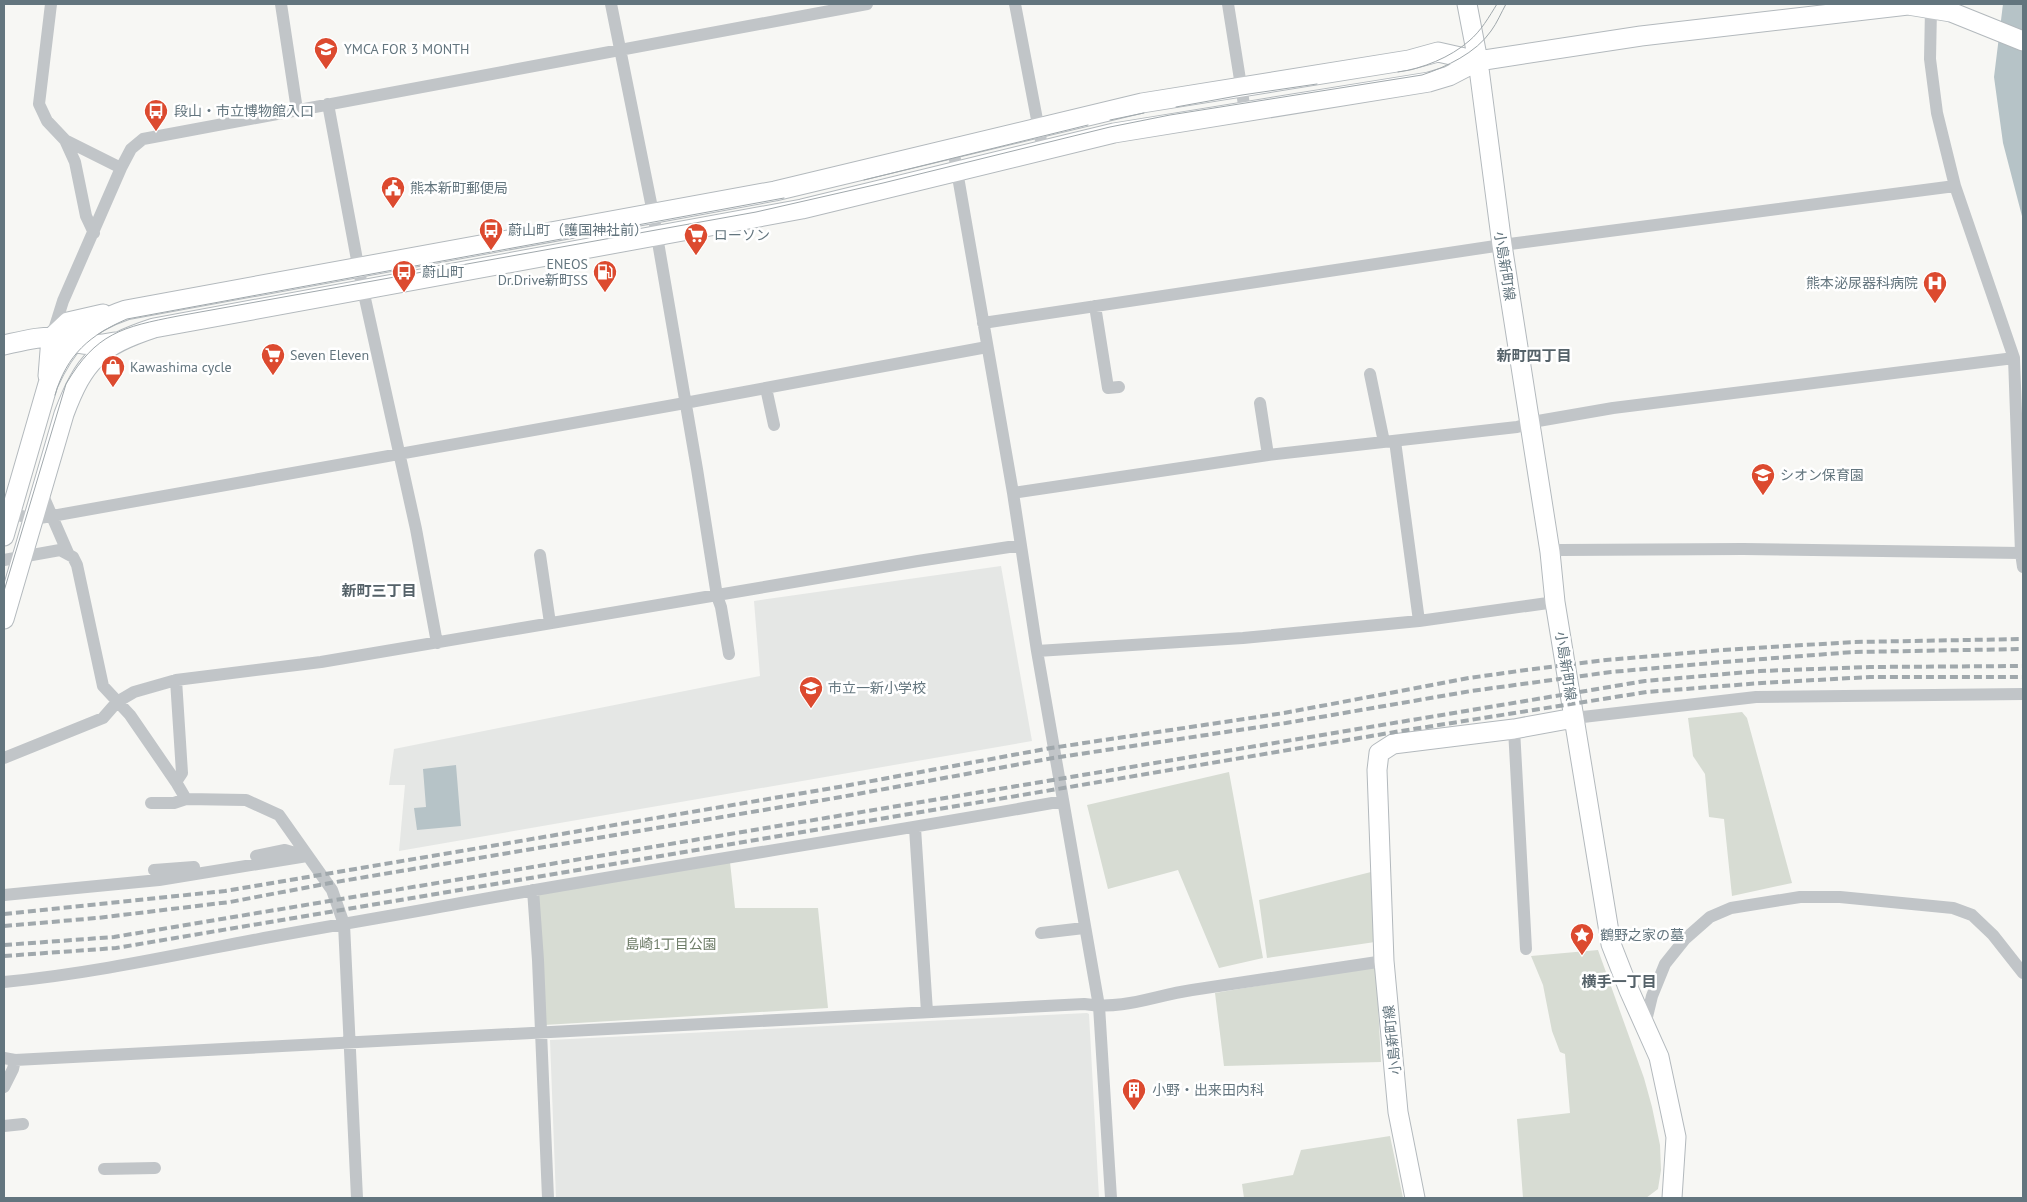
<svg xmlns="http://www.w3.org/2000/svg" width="2027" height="1202" viewBox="0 0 2027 1202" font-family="'PT Sans','Noto Sans JP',sans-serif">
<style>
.built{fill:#e5e7e5}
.green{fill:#d7dcd3}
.water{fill:#b6c3c7}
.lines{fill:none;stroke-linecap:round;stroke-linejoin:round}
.secondary-casing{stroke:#b3b9bd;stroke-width:21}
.street{stroke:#c1c5c8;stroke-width:12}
.secondary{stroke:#fff;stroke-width:19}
.tram{stroke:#a0a8ac;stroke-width:1}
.rail{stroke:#a0a8ac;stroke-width:4;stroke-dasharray:8 4;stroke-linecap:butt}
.labels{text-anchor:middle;stroke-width:5;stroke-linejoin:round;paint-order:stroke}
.poi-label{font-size:14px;fill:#63757e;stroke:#fff;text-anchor:start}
.street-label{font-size:14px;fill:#63757e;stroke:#fff}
.park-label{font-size:14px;fill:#6c7b66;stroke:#fff}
.neighbourhood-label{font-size:15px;font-weight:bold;fill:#556269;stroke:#fff}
</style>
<rect width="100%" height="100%" fill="#f7f7f4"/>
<!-- built -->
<path class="built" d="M 1001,566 L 1032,741 L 399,851 L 405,785 L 389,785 L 394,749 L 760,676 L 754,601 Z
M 1087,1013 L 1089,1014 L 1099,1198 L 556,1198 L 550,1040 Z"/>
<!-- green -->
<path class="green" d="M 1742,712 L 1747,718 L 1792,883 L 1732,896 L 1724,819 L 1709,817 L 1705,774 L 1693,756 L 1688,718 Z
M 1229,772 L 1263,958 L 1219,968 L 1178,870 L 1108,889 L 1087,805 Z
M 730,862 L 735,908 L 818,908 L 828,1008 L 544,1025 L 538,892 Z
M 1371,872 L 1375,942 L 1267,958 L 1259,900 Z
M 1598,950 L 1644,1078 L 1652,1107 L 1660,1145 L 1661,1170 L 1658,1189 L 1646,1198 L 1523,1198 L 1517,1119 L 1570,1113 L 1565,1054 L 1560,1052 L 1552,1031 L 1543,985 L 1531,956 Z
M 1376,966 L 1381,1062 L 1224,1066 L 1215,993 Z
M 1390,1136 L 1403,1198 L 1244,1198 L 1242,1184 L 1293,1175 L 1301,1150 Z"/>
<!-- water -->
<path class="water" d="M 2003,4 L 2023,4 L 2023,220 L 2003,143 L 1994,77 Z
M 456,765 L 461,826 L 417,830 L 414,808 L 426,807 L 423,769 Z"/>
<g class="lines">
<!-- secondary casing -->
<g class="secondary-casing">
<path id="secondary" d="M 1467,4 L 1478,61 L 1502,245 L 1550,552 L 1555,602 L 1611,944 L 1629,990 L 1659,1057 L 1676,1137 L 1672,1198
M 4,345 C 22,341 43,335 62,338 C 67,339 72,342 77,343 C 90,346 102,345 115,342
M 48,376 L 51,338 L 68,322 L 103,314
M 4,536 L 48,384 C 66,345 84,324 126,310 L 775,191 L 1142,103 L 1409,60 L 1438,52 L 1478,61
M 4,619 L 64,414 C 84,361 99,346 154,328 L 802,209 L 1114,133 L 1429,82 L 1449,76 L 1478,61 L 1641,36 L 1908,5 L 1951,12 L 2023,41
M 1415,1198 L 1398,1112 L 1384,961 L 1377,770 L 1379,753 L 1393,744 L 1514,729 L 1574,718"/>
</g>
<!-- street -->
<path class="street" d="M 51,4 L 39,104 L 47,121 L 65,140 L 121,168
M 281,4 L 297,110
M 611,4 L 653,213 L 697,469 L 717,596 L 721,607 L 729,654
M 1015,4 L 1043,151
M 1228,4 L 1245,111
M 328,104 L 360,276 L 416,529 L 437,643
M 65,140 L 75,162 L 86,216 L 94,233
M 953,148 L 1013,493 L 1037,651 L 1099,1006 L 1111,1198
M 1095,306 L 1108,388 L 1119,387
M 983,323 L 1502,245 L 1955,186
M 52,336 L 63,301 L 121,168 L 131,149 L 143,139 L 867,4
M 1370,374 L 1384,442
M 766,388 L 774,425
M 1260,403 L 1268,455
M 1395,441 L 1419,621
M 43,489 L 44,498 L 68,553
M 1013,493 L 1268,455 L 1517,427 L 1538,421 L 1613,408 L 2014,358
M 10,513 L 33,519 L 52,516 L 685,403 L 987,347
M 1550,552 L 1561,550 L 1743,549 L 2021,553 L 2014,358 L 1955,186 L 1937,113 L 1930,59 L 1931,9
M 2021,553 L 2023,567
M 540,555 L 550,623
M 4,560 L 60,550 L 73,557 L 77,565 L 103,686 L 130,715 L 176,782 L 186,799 L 246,800 L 279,815 L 332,890 L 344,924 L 357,1198
M 1037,651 L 1243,638 L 1419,621 L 1555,602
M 1574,718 L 1756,697 L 2023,694
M 1514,729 L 1526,949
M 4,758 L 103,718 L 117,702 L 134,692 L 176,680 L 321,662 L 918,561 L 1009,547 L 1021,547
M 176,782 L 182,773 L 176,680
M 151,803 L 174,803 L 186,799
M 915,828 L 927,1012
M 256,856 L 285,850 L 302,855
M 154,870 L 194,867
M 533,890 L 538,960 L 548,1198
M 4,895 L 159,880 L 307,856
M 1041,933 L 1084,928
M 4,982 C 88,974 171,956 254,940 C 323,927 392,916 461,903 C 661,867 863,837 1063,801
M 1645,1025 L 1652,996 L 1665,964 L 1685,939 L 1710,917 L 1731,908 L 1800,897 L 1840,897 L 1953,908 L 1972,915 L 1993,935 L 2023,973
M 4,1058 L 15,1060 L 1084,1004 C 1125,1010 1152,996 1192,990 C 1256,980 1320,971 1384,961
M 4,1087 L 13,1069 L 15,1060
M 4,1126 L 23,1124
M 104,1169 L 155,1168"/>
<!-- secondary -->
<use href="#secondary" class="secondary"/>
<!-- tram -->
<path class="tram" d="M 1398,72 C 1422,69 1451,57 1469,41 C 1481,31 1489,17 1497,4
M 1176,107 L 1242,95 L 1317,84
M 1110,120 L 1144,113
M 864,180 L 1088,125
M 55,395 C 67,354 90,335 127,319 L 784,198
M 4,591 L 66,384 C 96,333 122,327 178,316 L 756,212 L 883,183 L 1110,127 L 1170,115 L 1422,75 C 1446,67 1476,53 1491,31 C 1497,23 1501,13 1506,4"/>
<!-- rail -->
<path class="rail" d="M 4,914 L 225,891 L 839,787 L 1051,748 L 1284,713 L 1469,678 L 1526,670 L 1606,660 L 1722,650 L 1854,642 L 2023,639
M 4,926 L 97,918 L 230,902 L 330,883 L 841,797 L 1053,758 L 1286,723 L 1471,691 L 1611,672 L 1723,662 L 1854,652 L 2023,649
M 4,945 L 114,937 L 1645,681 L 1760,671 L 1870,667 L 2023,666
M 4,956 L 116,948 L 1401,731 L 1647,692 L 1762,683 L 1870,677 L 2023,677"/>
</g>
<!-- icons -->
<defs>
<g id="university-pin" transform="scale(1.25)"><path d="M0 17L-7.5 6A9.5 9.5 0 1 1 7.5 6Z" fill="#dc4a2f" stroke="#fff"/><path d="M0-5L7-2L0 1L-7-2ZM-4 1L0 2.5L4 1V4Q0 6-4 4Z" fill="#fff"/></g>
<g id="bus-pin" transform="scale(1.25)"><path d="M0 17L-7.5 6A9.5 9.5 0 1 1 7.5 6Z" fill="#dc4a2f" stroke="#fff"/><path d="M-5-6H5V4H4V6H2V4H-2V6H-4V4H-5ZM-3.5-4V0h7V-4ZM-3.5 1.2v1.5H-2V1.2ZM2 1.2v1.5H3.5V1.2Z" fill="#fff"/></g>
<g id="civic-pin" transform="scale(1.25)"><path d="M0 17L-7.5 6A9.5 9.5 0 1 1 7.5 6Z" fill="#dc4a2f" stroke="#fff"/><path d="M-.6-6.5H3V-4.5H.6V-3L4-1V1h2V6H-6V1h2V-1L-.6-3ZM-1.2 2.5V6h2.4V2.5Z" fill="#fff"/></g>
<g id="supermarket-pin" transform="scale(1.25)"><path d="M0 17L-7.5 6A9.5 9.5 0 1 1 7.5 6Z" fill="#dc4a2f" stroke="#fff"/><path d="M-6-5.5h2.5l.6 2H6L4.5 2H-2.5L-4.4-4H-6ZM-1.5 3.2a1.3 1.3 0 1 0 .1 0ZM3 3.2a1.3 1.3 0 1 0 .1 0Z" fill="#fff"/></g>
<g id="fuel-pin" transform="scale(1.25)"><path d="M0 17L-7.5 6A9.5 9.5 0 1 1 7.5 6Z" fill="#dc4a2f" stroke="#fff"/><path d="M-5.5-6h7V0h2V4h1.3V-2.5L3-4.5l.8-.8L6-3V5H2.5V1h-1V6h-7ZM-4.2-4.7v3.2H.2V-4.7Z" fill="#fff"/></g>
<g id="hospital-pin" transform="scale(1.25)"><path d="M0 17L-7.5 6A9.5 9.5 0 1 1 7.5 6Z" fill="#dc4a2f" stroke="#fff"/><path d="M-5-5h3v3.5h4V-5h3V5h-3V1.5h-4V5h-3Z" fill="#fff"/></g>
<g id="shop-pin" transform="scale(1.25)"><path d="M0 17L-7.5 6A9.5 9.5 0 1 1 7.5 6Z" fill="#dc4a2f" stroke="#fff"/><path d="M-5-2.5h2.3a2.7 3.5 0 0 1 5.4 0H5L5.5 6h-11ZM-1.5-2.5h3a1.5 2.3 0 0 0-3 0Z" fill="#fff"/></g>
<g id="school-pin" transform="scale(1.25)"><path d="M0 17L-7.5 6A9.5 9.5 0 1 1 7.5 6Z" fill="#dc4a2f" stroke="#fff"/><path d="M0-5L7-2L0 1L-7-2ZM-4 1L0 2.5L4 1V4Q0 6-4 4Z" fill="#fff"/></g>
<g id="sight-pin" transform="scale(1.25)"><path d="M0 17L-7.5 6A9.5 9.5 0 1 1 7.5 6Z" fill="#dc4a2f" stroke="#fff"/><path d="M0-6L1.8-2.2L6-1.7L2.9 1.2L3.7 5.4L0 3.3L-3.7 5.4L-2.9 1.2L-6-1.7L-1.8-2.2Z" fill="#fff"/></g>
<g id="building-pin" transform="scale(1.25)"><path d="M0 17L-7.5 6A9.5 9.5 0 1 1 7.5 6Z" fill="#dc4a2f" stroke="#fff"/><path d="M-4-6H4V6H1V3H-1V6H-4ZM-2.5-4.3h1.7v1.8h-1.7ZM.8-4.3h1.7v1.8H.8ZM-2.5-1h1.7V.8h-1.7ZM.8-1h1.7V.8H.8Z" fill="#fff"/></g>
</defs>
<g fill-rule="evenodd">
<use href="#university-pin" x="326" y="49"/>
<use href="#bus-pin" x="156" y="111"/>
<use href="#civic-pin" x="393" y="188"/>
<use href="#bus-pin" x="491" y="230"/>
<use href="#supermarket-pin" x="696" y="235"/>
<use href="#bus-pin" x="404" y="272"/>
<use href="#fuel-pin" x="605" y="272"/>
<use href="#hospital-pin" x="1935" y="283"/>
<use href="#supermarket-pin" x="273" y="355"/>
<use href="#shop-pin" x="113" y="367"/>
<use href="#school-pin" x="1763" y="475"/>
<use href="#school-pin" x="811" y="688"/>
<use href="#sight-pin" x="1582" y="935"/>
<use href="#building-pin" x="1134" y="1090"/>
</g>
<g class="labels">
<!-- poi labels -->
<g class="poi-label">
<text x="344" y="54">YMCA FOR 3 MONTH</text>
<text x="174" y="116">段山・市立博物館入口</text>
<text x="410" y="193">熊本新町郵便局</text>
<text x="508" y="235">蔚山町（護国神社前）</text>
<text x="714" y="240">ローソン</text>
<text x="588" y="269" text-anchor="end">ENEOS<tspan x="588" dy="16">Dr.Drive新町SS</tspan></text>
<text x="422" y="277">蔚山町</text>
<text x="1918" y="288" text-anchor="end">熊本泌尿器科病院</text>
<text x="290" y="360">Seven Eleven</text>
<text x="130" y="372">Kawashima cycle</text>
<text x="1780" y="480">シオン保育園</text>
<text x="828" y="693">市立一新小学校</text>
<text x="1600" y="940">鶴野之家の墓</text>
<text x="1152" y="1095">小野・出来田内科</text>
</g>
<!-- street labels -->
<g class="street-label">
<text transform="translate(1505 266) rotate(81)" y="5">小島新町線</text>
<text transform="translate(1566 666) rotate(81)" y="5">小島新町線</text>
<text transform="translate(1392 1040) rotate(-96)" y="5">小島新町線</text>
</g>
<!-- park labels -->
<g class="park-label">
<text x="671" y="949">島崎1丁目公園</text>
</g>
<!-- neighbourhood labels -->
<g class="neighbourhood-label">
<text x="1534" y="361">新町四丁目</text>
<text x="379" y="596">新町三丁目</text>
<text x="1619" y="987">横手一丁目</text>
</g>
</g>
<!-- border -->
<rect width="2027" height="1202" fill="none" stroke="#63757e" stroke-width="10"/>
</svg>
